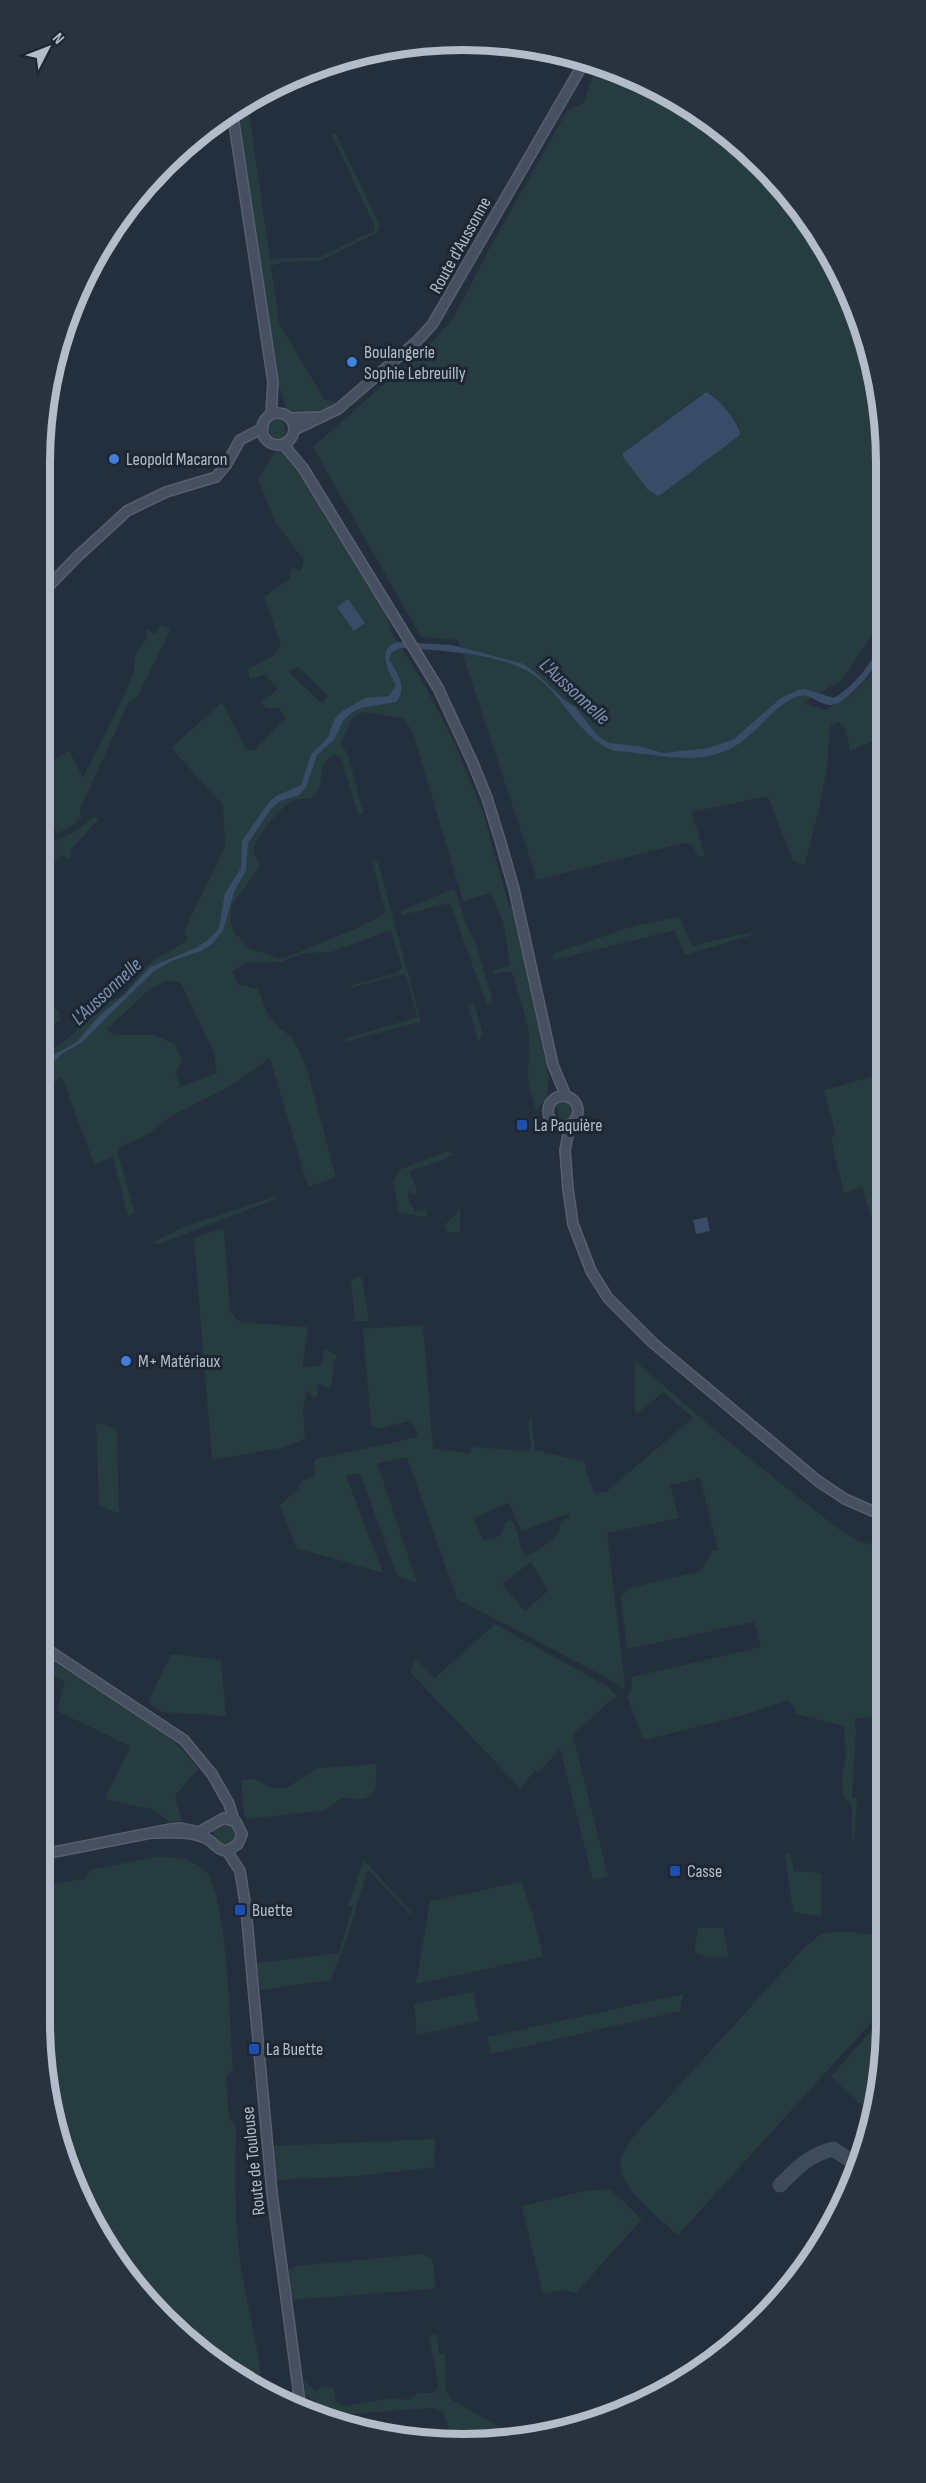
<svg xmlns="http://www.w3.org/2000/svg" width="926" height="2483" viewBox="0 0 926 2483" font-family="'Sofia Sans Condensed',sans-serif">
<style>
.green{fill:#263c3f;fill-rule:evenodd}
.water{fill:#394c67}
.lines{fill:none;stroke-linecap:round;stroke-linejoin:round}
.taxiway{stroke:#3f4a5a;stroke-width:15}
.secondary-casing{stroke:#565f6c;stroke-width:12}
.secondary{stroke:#465061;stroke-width:9}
.shop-dot{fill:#3f7fe0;stroke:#1d2633;stroke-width:2}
.transit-dot{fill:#1a4fb4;stroke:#1d2633;stroke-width:2}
.labels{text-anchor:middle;stroke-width:6;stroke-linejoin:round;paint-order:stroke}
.street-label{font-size:18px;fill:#b4bcc9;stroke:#1d2633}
.poi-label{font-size:18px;fill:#b4bcc9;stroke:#1d2633;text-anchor:start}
.water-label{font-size:20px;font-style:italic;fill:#7c92b1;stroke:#1d2633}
.rim{fill:none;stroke:#b4bcc9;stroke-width:8}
</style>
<rect width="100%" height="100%" fill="#242f3e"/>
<!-- green -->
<path class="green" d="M 599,65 L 698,110 L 782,184 L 843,276 L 883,407 L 884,604 L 870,638 L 842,680 L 803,703 L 825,710 L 850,696 L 884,662 L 884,728 L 873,741 L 850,751 L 845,728 L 839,722 L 831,725 C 828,735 829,754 827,767 C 822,800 812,833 805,865 L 793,861 L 768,796 L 692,812 L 705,857 L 698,856 L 692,845 L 684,843 L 537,880 L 458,640 L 421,637 L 313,447 L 436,338 L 454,317 L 487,253 L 567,111 L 584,103 L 592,77 ZM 711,393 L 738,425 L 740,435 L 658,496 L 623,453 L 701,395 Z
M 247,99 L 270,259 L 319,257 L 374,231 L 375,227 L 332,135 L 336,134 L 380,226 L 377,233 L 320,261 L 283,262 L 271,266 L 279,323 L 324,399 L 340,404 L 304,415 L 286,408 L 278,382 L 277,365 L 270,342 L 236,107 Z
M 282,417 L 288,437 L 278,440 L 271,436 L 268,426 L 273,419 Z
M 279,448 C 296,454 302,478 311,492 C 338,532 363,573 387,615 L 392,633 L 424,684 L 455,744 L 483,812 L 508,903 L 513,908 L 549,1077 L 547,1098 L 536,1110 L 528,1083 L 529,1031 L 513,974 L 508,971 L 493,974 L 493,970 L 508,967 L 510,964 L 503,921 L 490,893 L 463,901 L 413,733 L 404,718 L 364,712 L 352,718 L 341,743 L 348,755 L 363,812 L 360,815 L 358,814 L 341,757 L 334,755 C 314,766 327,781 315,795 C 309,801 304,798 297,799 C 283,803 257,835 254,848 C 253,854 258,860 260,866 L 232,905 L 230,919 L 233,931 L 250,949 L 282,959 L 357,928 L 386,913 L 371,859 L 378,862 L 421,1022 L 344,1042 L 345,1039 L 417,1017 L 407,978 L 404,974 L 350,988 L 355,984 L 397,973 L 402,967 L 391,930 L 331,952 L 306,953 L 280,962 L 244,963 L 232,972 L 238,984 L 258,989 L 267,1013 L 279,1028 L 292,1037 L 306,1066 L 336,1177 L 308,1187 L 270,1058 L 232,1085 L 169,1117 L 151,1133 L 120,1147 L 118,1154 L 135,1213 L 128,1216 L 113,1157 L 94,1164 L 62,1077 L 41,1092 C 43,1111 54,1132 51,1151 L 40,1152 L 39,1058 L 61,1044 L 111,1001 L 122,996 L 147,966 L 158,957 L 185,942 L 187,938 L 184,931 L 225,847 L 223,805 L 171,748 L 222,702 L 246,749 L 254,751 L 285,718 L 279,708 L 267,708 L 261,703 L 278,689 L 265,675 L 250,679 L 248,669 L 273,656 L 281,644 L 264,597 L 290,579 L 291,568 L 301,571 L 304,560 L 276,523 L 258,480 C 265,471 271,454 279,448 ZM 298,667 L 328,696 L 322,704 L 289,672 ZM 169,980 L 181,983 L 214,1053 L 217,1073 L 181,1087 L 175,1073 L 183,1060 L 174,1043 L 154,1035 L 116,1035 L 106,1030 L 150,989 Z
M 161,625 L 167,627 L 170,631 L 137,697 L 129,702 L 80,809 L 81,817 L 76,823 L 57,834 L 39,798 L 39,766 L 41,769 L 69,750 L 83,778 L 123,697 L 134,670 L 135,655 L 147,638 L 147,629 L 155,634 Z
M 884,811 L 884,875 L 872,874 Z
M 95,816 L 98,820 L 72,848 L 70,860 L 62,855 L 42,875 C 37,866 40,861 43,852 L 42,848 L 74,832 Z
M 453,889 L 456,893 L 466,924 L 476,944 L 492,998 L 492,1003 L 486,1003 L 450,903 L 402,915 L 401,911 Z
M 680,917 L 692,946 L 752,932 L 753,935 L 685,955 L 675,930 L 554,960 L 552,954 L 637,925 Z
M 474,1003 L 483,1034 L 478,1041 L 468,1005 Z
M 42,1005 L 59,1010 L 60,1021 L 39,1033 L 39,1007 Z
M 872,1077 L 882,1112 L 885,1113 L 885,1234 L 875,1229 L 862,1187 L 844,1193 L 831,1138 L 836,1135 L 824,1090 Z
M 562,1099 L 571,1102 L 575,1110 L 572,1118 L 560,1122 L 556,1101 Z
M 448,1151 L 454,1154 L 441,1161 L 409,1171 L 417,1190 L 415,1195 L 409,1191 L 408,1199 L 415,1211 L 427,1209 L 427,1217 L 399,1213 L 393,1182 L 401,1169 Z
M 277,1196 L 276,1199 L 158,1244 L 152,1243 L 184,1227 Z
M 460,1204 L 460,1230 L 456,1233 L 447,1232 L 444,1225 L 457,1213 Z
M 222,1228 L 224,1231 L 230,1310 L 235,1318 L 241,1322 L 308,1327 C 307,1341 303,1353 303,1367 L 320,1366 L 323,1360 L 324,1349 L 337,1356 C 330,1367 336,1376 330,1388 L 317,1384 L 318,1395 L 313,1398 L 307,1391 L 303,1408 L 305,1439 L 280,1448 L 212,1460 L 194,1238 Z
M 359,1276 L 362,1279 L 369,1321 L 355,1321 L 351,1281 Z
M 423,1325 L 433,1449 L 471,1453 L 471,1447 L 527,1451 L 531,1446 L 528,1426 L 531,1413 L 535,1450 L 585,1462 L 585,1467 L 594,1493 L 606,1492 L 693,1418 L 663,1392 L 639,1413 L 635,1412 L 635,1361 L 729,1442 L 841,1531 L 858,1541 L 886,1548 L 886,1715 L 854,1719 L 856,1732 L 852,1798 L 857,1798 L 854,1844 L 852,1838 L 852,1806 L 843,1796 L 842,1776 L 846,1759 L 844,1726 L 795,1714 L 796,1708 L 788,1700 L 747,1714 L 646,1740 L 642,1737 L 627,1696 L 631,1689 L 632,1677 L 761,1647 L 754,1622 L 627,1649 L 621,1597 L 629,1588 L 701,1571 L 712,1551 L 718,1550 L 700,1478 L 670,1485 L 679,1518 L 607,1533 L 625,1686 L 623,1689 L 613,1681 L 457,1599 L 407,1457 L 377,1463 L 417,1583 L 397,1576 L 360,1473 L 346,1476 L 383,1573 L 296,1548 L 280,1505 L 298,1489 L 302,1481 L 315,1476 L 314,1463 L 316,1459 L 418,1437 L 417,1430 L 409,1421 L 379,1429 L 371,1425 L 363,1329 ZM 509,1503 L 521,1531 L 568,1514 L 570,1518 L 564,1519 L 559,1524 L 560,1531 C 550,1542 539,1552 525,1556 C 518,1545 519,1532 512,1520 L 506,1522 L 500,1536 L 483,1540 L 474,1518 ZM 531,1562 L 548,1591 L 525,1611 L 502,1584 Z
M 96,1423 L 104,1424 L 117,1430 L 119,1513 L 99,1506 Z
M 495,1624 L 607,1686 L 618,1697 L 609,1702 L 573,1735 L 608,1877 L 593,1880 L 560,1749 L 538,1773 L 536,1770 L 520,1788 L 411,1673 L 415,1658 L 435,1678 Z
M 39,1652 C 92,1690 160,1714 198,1769 L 175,1796 L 182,1821 L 171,1822 L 151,1809 L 105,1799 L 130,1746 L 57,1711 L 65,1681 L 41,1669 L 39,1667 Z
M 171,1654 L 221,1660 L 226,1716 L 162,1712 L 148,1702 Z
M 377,1764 L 375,1789 L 371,1795 L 364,1799 L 342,1798 L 325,1810 L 247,1819 L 244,1814 L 241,1780 L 255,1779 L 271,1788 L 286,1788 L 318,1768 Z
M213 1834a12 12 0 1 1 24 0a12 12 0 1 1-24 0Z
M 790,1853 L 794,1871 L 821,1873 L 821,1917 L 793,1912 L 785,1854 Z
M 154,1857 C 174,1857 191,1857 205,1871 C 228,1893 230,2032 233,2069 L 226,2077 L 229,2119 L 236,2126 C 235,2175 234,2224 242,2273 C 248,2313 261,2351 261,2392 L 251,2387 L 144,2299 L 96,2232 L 62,2157 L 39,2020 L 39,1884 L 42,1886 L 84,1879 L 91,1870 Z
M 364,1860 L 412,1913 L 412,1916 L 370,1872 L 367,1871 L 349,1932 L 331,1980 L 260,1990 L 257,1963 L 339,1953 L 353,1906 L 348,1906 Z
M 521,1882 L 532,1911 L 543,1957 L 416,1984 L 430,1901 Z
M 698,1928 L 723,1928 L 729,1957 L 710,1958 L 694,1953 Z
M 838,1931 L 887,1936 L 887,2005 L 678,2235 C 660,2218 611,2184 622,2156 C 625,2147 632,2140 637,2132 L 804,1948 L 821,1934 Z
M 473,1992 L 479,2021 L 417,2035 L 414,2004 Z
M 683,1994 L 680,2011 L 491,2054 L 487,2037 Z
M 887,2013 L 887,2020 L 874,2117 L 832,2078 L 832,2075 Z
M 435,2139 L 434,2167 L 359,2176 L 276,2180 L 272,2146 Z
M 610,2189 L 642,2219 L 576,2293 L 563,2290 L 543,2294 L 522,2206 L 583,2191 Z
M 422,2254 L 431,2258 L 434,2267 L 435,2289 L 290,2300 L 287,2271 L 296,2266 Z
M 437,2334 L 439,2354 L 445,2353 L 446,2392 L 452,2400 L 518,2437 L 452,2439 L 444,2413 L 435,2408 L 348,2414 L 327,2409 L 305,2394 L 304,2379 L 315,2392 L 322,2386 L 334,2388 L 336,2402 L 346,2406 L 392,2398 L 409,2400 L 419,2393 L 432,2393 L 439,2387 L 429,2335 Z"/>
<!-- water -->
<path class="water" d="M 706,392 C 716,395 741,425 740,435 L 663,493 L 658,496 L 648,490 L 623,457 L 623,453 Z
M 348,599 L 365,623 L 354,631 L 337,607 Z
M 884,632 C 884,638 885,645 884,650 C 881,663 846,705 832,705 C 819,706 811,692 798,696 C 778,703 762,726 745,739 C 706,771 659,753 614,751 C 578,737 564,696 534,675 C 502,653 438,650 400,648 L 392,652 L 389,659 C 397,674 408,687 396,702 L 361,708 L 351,713 L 343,721 L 334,740 L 317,755 L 306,787 L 299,795 L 280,801 L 271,809 L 248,843 L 246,871 L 234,892 L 223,931 L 211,945 L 201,951 L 172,961 L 154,971 L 81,1043 L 63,1053 L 39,1075 L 39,1066 L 50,1057 L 77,1042 L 99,1016 L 124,995 L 150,967 L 196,948 L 208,940 L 219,928 L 225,893 L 241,868 L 242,841 L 269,802 L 276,796 L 301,785 L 311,754 L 327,739 L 335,718 L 342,711 L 365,698 L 389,696 L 396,685 C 388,670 376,650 397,642 L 452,645 L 521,663 C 539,671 563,703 574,706 L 599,737 L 609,743 L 639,746 L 663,753 L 709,748 L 734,739 L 781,698 L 798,690 L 805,689 L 834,698 C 857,684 877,658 884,632 Z
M 707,1217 L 710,1231 L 696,1234 L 693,1220 Z"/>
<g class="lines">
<!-- taxiway -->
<path class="taxiway" d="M 780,2185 C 797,2168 809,2155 833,2149 L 859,2166"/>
<!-- secondary casing -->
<g class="secondary-casing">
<path id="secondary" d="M 232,110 L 273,382 L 271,415
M262 429a16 16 0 1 1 32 0a16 16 0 1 1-32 0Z
M 290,418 L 317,417
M 294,430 L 338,409 L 416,342 L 432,325 L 586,59
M 283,444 L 303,468 L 438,688 L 472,761 L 487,798 L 500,840 L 514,889 L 553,1065 L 566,1096
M 39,596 L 78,556 L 127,511 L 166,492 L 216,477 L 226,465 L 240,440 L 263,428
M548 1111a15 15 0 1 1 30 0a15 15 0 1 1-30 0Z
M 570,1125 L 565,1150 L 568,1189 L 573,1224 L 591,1271 L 608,1298 L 653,1343 L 818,1481 L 845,1499 L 886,1517
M 39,1644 L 184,1740 L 212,1774 L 229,1804 L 234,1820
M 227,1851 L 240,1871 L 246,1909 L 272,2193 L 301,2410
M 39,1855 L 171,1829 L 181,1828 L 199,1832 L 224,1818 L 236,1822 L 242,1834 L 238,1844 L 227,1851 C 215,1850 213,1840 203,1837 C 186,1831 172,1833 155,1833"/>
</g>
<!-- secondary -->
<use href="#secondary" class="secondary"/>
</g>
<!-- markers -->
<g class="shop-dot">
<circle cx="352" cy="362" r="6"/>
<circle cx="114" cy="459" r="6"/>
<circle cx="126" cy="1361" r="6"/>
</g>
<g class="transit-dot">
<rect x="516" y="1119" width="12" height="12" rx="3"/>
<rect x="669" y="1865" width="12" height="12" rx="3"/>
<rect x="234" y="1904" width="12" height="12" rx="3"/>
<rect x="248" y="2043" width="12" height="12" rx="3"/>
</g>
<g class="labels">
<!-- street labels -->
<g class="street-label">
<text transform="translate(460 245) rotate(-61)" y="6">Route d'Aussonne</text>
<text transform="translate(253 2161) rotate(-96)" y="6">Route de Toulouse</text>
</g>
<!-- poi labels -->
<g class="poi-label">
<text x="364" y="358">Boulangerie<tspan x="364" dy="21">Sophie Lebreuilly</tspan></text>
<text x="126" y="465">Leopold Macaron</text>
<text x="534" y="1131">La Paquière</text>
<text x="138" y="1367">M+ Matériaux</text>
<text x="687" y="1877">Casse</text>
<text x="252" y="1916">Buette</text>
<text x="266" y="2055">La Buette</text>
</g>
<!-- water labels -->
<g class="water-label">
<text transform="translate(575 691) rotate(43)" y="7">L'Aussonnelle</text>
<text transform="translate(106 991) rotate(-43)" y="7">L'Aussonnelle</text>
</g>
</g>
<!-- crop -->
<path d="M0 0H926V2483H0ZM463 50H463A413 413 0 0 1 876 463V2021A413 413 0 0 1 463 2434H463A413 413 0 0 1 50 2021V463A413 413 0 0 1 463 50Z" fill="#29323f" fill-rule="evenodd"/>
<path class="rim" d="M463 50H463A413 413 0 0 1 876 463V2021A413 413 0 0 1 463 2434H463A413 413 0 0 1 50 2021V463A413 413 0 0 1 463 50Z"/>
<!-- north arrow -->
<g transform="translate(48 48) rotate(48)" stroke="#1d2633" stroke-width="4.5" paint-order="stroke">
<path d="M0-4.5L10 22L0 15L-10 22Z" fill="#b4bcc9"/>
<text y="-9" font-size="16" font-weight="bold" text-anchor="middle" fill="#b4bcc9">N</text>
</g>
</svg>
